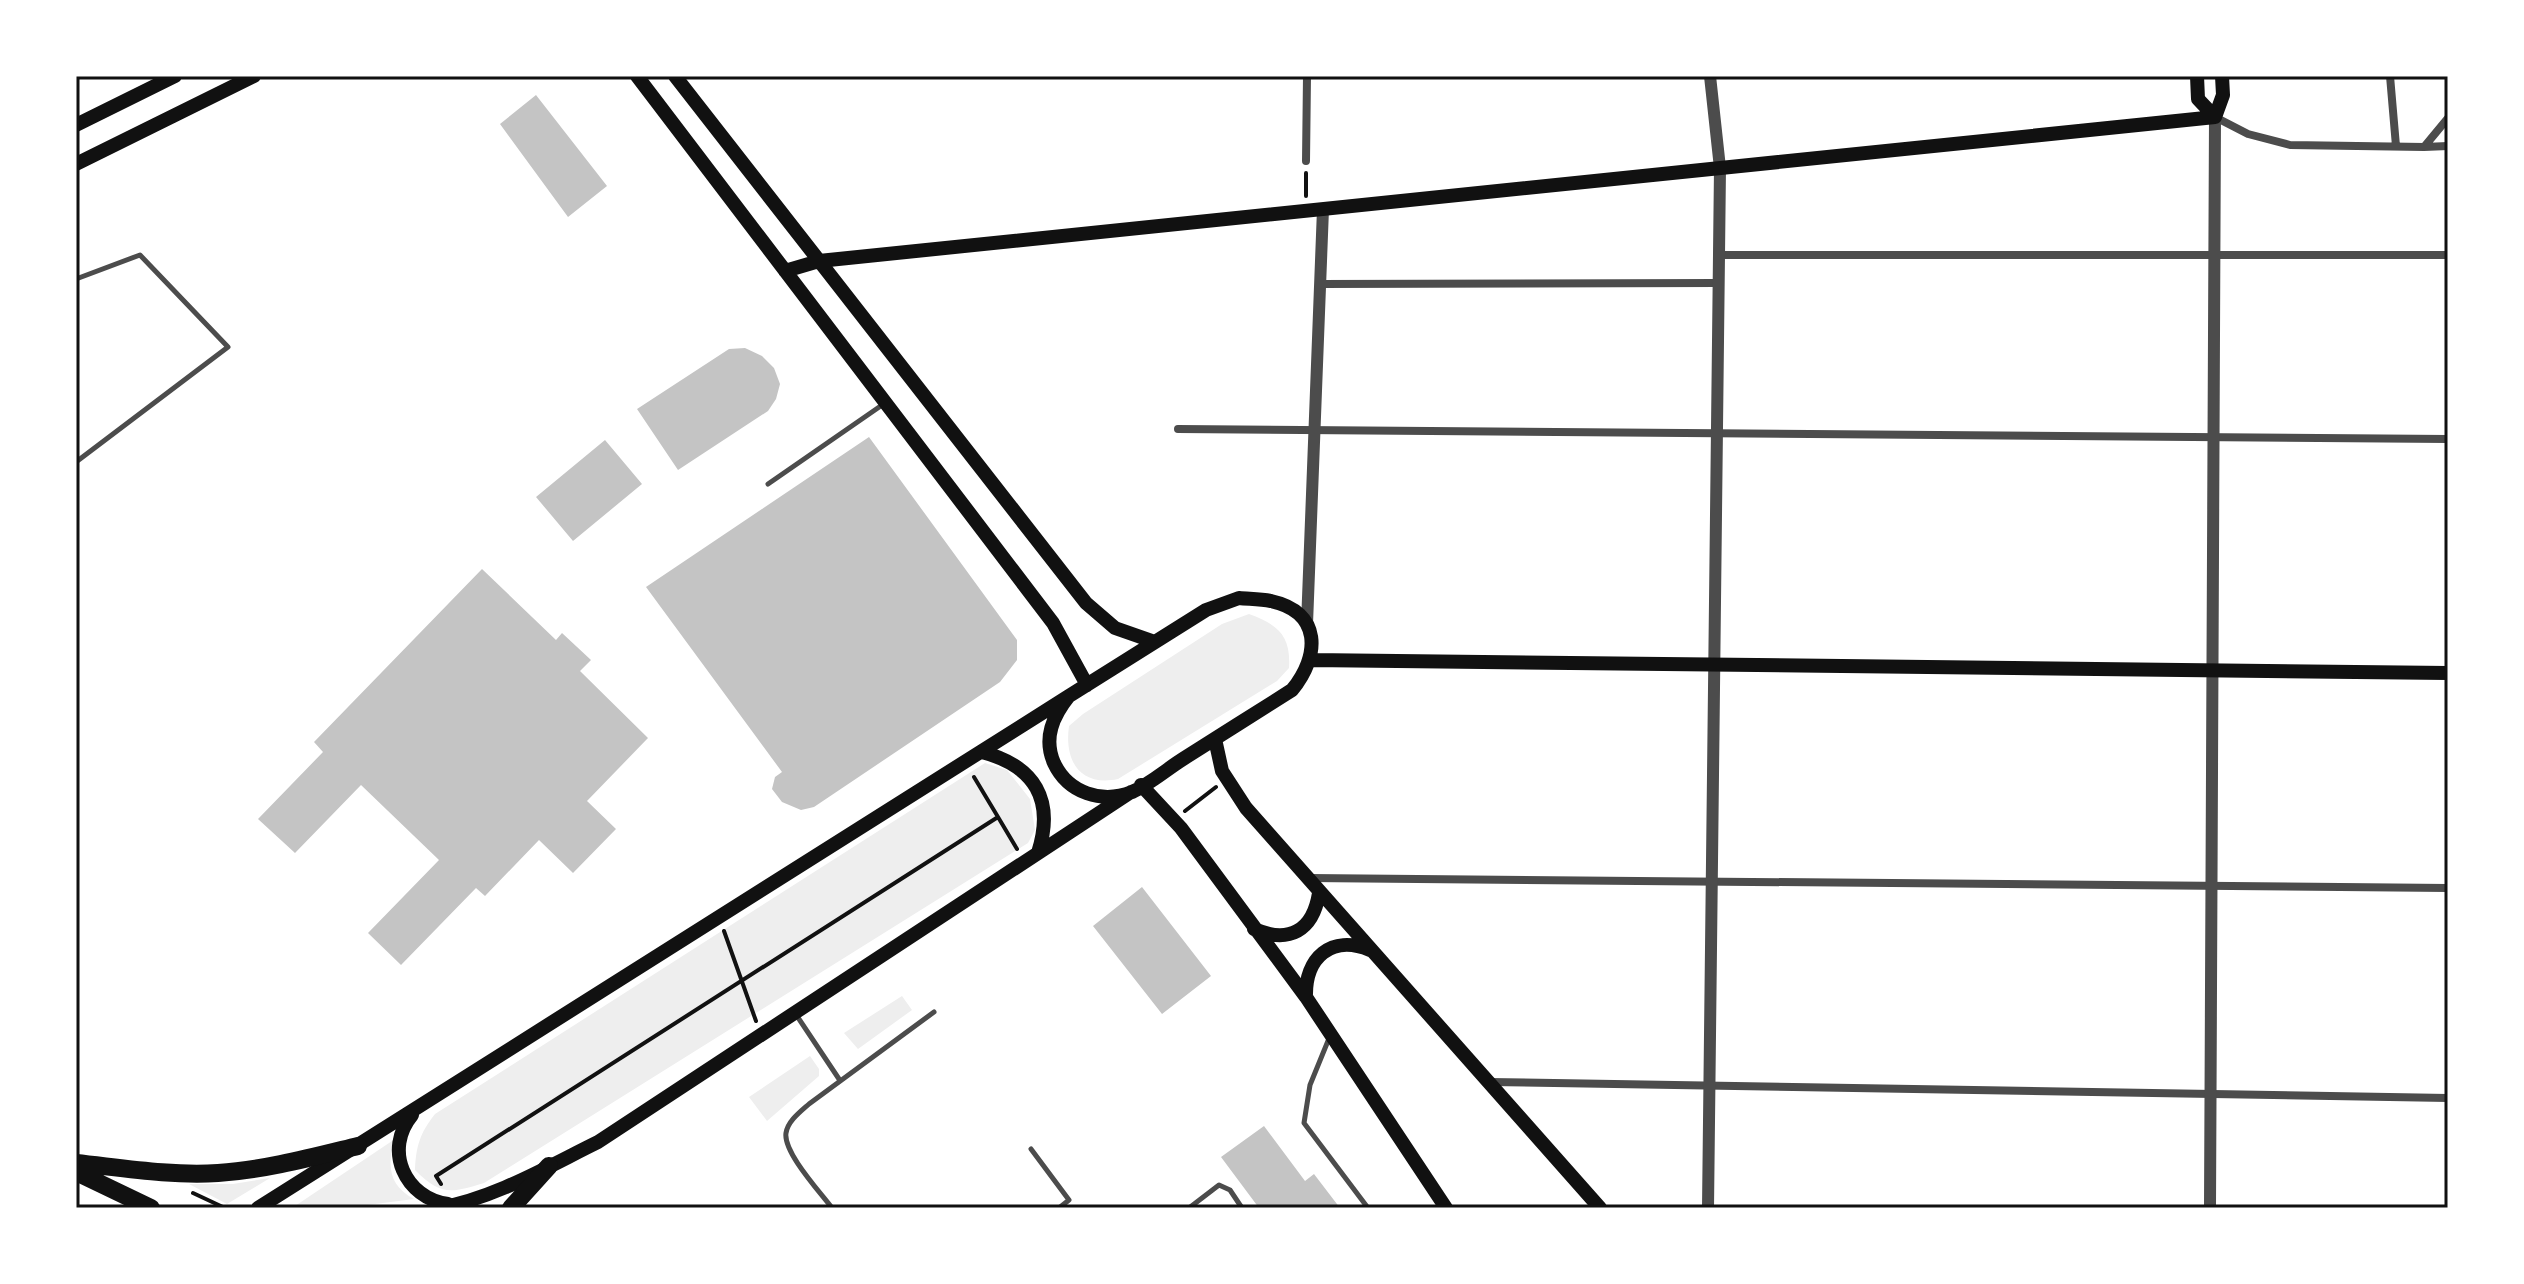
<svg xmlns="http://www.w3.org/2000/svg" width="2524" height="1284" viewBox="0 0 2524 1284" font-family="'Playfair Display',serif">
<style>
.green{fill:#eee}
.building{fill:#c4c4c4}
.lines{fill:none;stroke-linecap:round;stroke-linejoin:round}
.path{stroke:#111;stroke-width:4}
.service{stroke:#4c4c4c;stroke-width:5}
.minor{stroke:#4c4c4c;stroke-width:8}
.tertiary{stroke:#4c4c4c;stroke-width:12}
.secondary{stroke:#111;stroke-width:14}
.trunk{stroke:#111;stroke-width:18}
.neatline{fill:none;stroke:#111;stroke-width:3}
</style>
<rect width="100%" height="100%" fill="#fff"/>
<!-- green -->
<path class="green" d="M 1249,614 C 1279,625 1291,636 1289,668 L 1277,681 L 1118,779 C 1080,787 1064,761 1069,726 L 1083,714 L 1222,624 Z
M 985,763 L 1007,770 L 1030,799 L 1035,830 L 1028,843 L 484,1183 C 451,1193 441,1196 415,1170 C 416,1146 420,1133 435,1114 Z
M 902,996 L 912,1010 L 858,1049 L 844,1033 Z
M 810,1056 L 819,1069 L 819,1076 L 767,1121 L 749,1097 Z
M 395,1139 C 387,1165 388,1185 414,1199 L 344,1208 L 292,1208 Z
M 270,1178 L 227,1204 L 189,1184 L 233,1184 Z"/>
<!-- building -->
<path class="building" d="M 536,95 L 607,186 L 568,217 L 500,124 Z
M 745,348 L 762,356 L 774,368 L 780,384 L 776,399 L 768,411 L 678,470 L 637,409 L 729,349 Z
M 869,437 L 1017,640 L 1017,660 L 1000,682 L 814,807 L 801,810 L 782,802 L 772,789 L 775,777 L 782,772 L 646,587 Z
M 605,440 L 642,484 L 573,541 L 536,497 Z
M 482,569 L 556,640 L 562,633 L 591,660 L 580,671 L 648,738 L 587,801 L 616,829 L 573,873 L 539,840 L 485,896 L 476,888 L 401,965 L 368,933 L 439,860 L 361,785 L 295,853 L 258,819 L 323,752 L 314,742 Z
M 1142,887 L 1211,976 L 1162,1014 L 1093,926 Z
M 1264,1126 L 1305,1181 L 1314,1174 L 1340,1208 L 1259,1208 L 1221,1157 Z"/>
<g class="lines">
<!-- path -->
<path class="path" d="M 1306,173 L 1306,196
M 1185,811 L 1216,787
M 998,817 L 1017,849
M 724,931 L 756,1021
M 441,1184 L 436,1176 L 998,817 L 974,777
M 193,1193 L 225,1208"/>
<!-- service -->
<path class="service" d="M 76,279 L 140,255 L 228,347 L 76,462
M 768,484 L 885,403
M 795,1013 L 839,1079
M 1330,1036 L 1310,1085 L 1304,1123 L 1368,1208
M 1031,1149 L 1069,1200 L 1059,1208
M 832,1208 C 820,1192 783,1152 786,1133 C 788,1121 800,1112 809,1104 L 934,1012
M 1189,1208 L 1219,1185 L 1230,1190 L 1242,1208"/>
<!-- minor -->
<path class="minor" d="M 2390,76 L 2396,146
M 2215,117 L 2248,134 L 2290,145 L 2424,147 L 2448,118
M 2424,147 L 2448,146
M 1306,161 L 1307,76
M 1718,255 L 2448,255
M 1320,284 L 1718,283
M 1178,429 L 2448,439
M 1309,878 L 2448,888
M 1489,1082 L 2448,1098"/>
<!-- tertiary -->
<path class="tertiary" d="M 1307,624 L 1323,209
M 1708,1208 L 1720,168 L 1710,76
M 2210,1208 L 2215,117"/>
<!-- secondary -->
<path class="secondary" d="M 637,76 L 1053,623 L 1087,685
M 675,76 L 1086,603 L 1115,628 L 1155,642
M 2197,76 L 2198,99 L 2215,117
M 2215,117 L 2223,95 L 2222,76
M 76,125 L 175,76
M 76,164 L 254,76
M 785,271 L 819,261 L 2215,117
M 1239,598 C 1249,599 1260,599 1271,601 C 1322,612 1320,656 1292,690 C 1256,713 1219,736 1183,759 C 1167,769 1150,784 1132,792 C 1102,804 1068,793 1054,763 C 1043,738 1053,716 1069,696 L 1206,610 Z
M 1311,660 L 2448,673
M 1215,739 L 1222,771 L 1246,808 L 1600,1208
M 982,752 C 1035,766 1055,800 1038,853
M 1141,785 L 1181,828 L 1306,997 L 1446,1208
M 1254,929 C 1289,944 1313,931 1319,893
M 1306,997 C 1305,958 1331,934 1370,950
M 412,1115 C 383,1150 405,1198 448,1204
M 258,1208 L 1069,696
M 439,1208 C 495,1198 547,1167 598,1142 L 1131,792"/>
<!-- trunk -->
<path class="trunk" d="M 76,1163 C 123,1168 171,1176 218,1173 C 265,1170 313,1157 358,1146
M 76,1172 L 151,1208
M 511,1208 L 549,1166"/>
</g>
<!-- border -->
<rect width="2524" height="1284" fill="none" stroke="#ffffff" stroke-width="156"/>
<rect x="78" y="78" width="2368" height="1128" class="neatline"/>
</svg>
